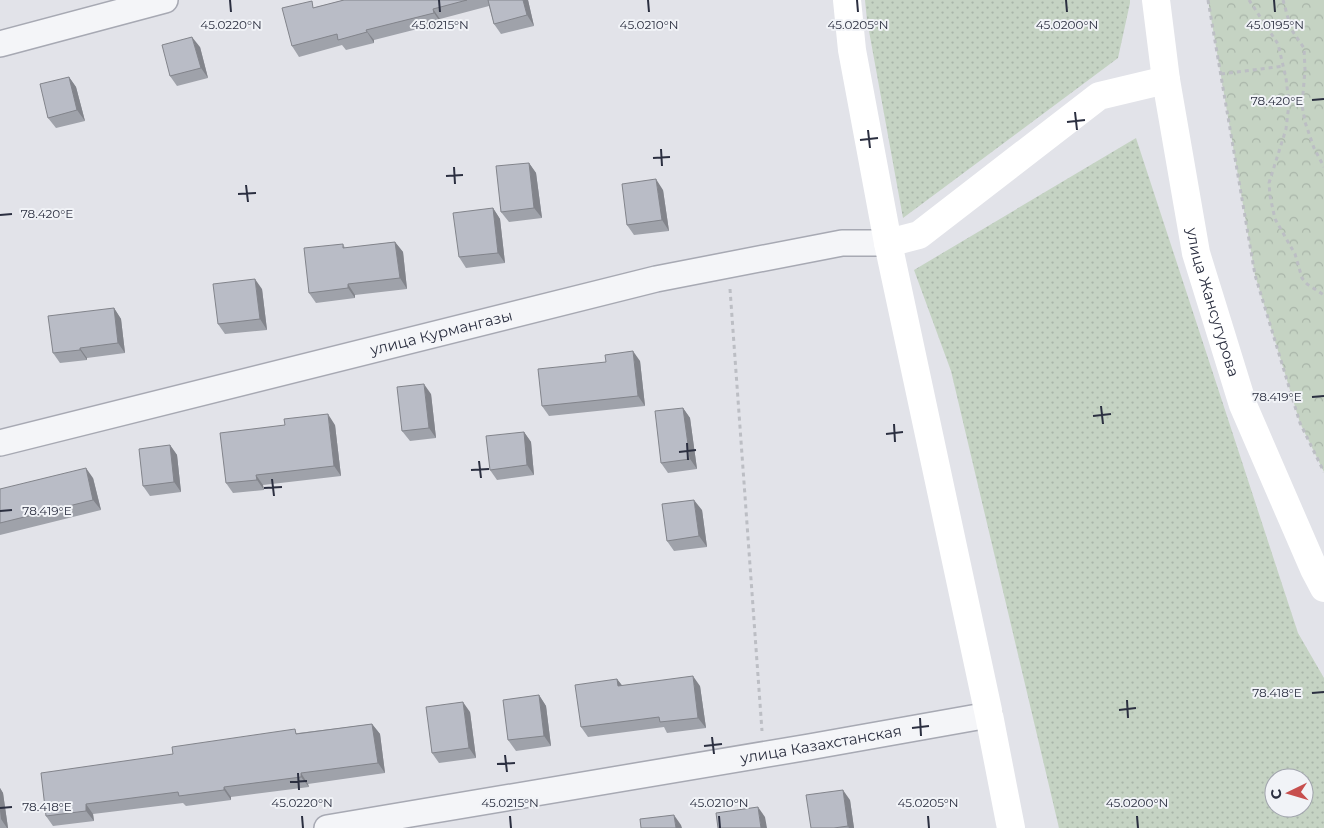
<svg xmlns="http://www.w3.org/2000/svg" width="1324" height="828" viewBox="0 0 1324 828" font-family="Montserrat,sans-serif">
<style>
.grass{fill:url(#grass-dots);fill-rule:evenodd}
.park{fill:url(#park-crowns)}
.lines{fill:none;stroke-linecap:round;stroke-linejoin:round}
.minor-casing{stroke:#a7a9b3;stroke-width:28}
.path{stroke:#bcbec4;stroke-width:3;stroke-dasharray:4 4;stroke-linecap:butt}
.minor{stroke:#f4f5f8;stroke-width:25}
.secondary{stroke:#fff;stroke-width:28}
.wall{fill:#9fa2aa}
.shaded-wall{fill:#82848b}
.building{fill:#b9bcc6;stroke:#82848b}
.ticks{fill:none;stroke:#2b2f40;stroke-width:2}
.labels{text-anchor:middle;stroke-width:4;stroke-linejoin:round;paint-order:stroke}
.street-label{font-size:15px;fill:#2b2f40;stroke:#f1f3f7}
.ticks-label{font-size:12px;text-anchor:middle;fill:#2b2f40;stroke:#f1f3f7;stroke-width:4;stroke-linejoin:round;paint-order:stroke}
</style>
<defs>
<pattern id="grass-dots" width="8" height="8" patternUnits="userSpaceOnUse" patternTransform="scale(1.25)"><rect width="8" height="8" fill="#c5d3c3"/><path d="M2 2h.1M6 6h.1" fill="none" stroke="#a9b5a9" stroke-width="1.8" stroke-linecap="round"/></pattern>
<pattern id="park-crowns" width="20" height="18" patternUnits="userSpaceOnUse" patternTransform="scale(1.25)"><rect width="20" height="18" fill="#c5d3c3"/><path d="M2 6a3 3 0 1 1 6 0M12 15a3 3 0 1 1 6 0" fill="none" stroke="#a9b5a9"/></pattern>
</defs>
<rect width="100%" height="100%" fill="#e2e3e9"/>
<!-- grass -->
<path class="grass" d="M 865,0 L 1130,0 L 1130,3 L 1118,58 L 903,218 L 867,20 Z
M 1136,138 L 1298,633 L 1324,678 L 1324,828 L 1059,828 L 951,371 L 914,270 ZM 1274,778 L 1304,778 L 1304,808 L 1274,808 Z"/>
<!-- park -->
<path class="park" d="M 1208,0 L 1324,0 L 1324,472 L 1300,423 L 1255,275 Z"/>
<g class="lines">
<!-- minor casing -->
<g class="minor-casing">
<g id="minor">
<path d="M 0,44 L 165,0"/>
<path id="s1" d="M 0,443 L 656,279 L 842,243 L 888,243"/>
<path id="s2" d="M 327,828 L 809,747 L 989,715"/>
</g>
</g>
<!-- path -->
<path class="path" d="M 1208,0 L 1255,275 L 1300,423 L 1324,472
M 1249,0 L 1278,44 L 1286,78 L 1289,104 L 1286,129 L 1269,183 L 1270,196 L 1275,219 L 1295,254 L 1302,278 L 1307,284 L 1324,295
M 1283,0 L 1291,29 L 1304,48 L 1305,70 L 1302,105 L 1305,122 L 1314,148 L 1324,167
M 1221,74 L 1284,66
M 730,289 L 762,731"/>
<!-- minor -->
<use href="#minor" class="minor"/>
<!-- secondary -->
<g class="secondary">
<path d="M 847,0 L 852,50 L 888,243 L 989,715 L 1011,828"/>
<path id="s3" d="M 1156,0 L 1166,80 L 1196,253 L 1243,405 L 1314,569 L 1324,588"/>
<path d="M 888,243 L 919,235 L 1099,96 L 1166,80"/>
</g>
</g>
<!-- wall -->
<path class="wall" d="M 344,0 L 528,0 L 534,26 L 501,34 L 494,24 L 489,6 L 440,19 L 441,23 L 374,40 L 374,43 L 346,50 L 342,45 L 299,57 L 292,46 L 316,7 Z
M 200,47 L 208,78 L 177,86 L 170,76 Z
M 69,77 L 76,87 L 85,121 L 56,128 L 48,118 Z
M 529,163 L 536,173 L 542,218 L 509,222 L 501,212 Z
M 663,190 L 669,231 L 634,235 L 627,225 Z
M 493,208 L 500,219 L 505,263 L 466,268 L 459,257 Z
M 395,242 L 403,252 L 407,289 L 355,295 L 355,298 L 316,303 L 309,293 L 343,244 L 345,248 Z
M 262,289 L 267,330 L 225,334 L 218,324 Z
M 114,308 L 121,319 L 125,353 L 87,358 L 87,360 L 60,363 L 53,353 Z
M 640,361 L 645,406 L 549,416 L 542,406 Z
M 431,394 L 436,438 L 410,441 L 402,431 Z
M 683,408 L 690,418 L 697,469 L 668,473 L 661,463 Z
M 335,425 L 341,476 L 263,485 L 264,490 L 233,493 L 226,483 Z
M 524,432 L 531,442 L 534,475 L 497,480 L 490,470 Z
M 170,445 L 177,455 L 181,492 L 150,496 L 143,486 Z
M 93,478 L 101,510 L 0,535 L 0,489 Z
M 702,510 L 707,547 L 674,551 L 667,541 Z
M 617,679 L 622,686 L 700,686 L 706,728 L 667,733 L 664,727 L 588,737 L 581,727 Z
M 539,695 L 546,706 L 551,746 L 516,751 L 508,740 Z
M 470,712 L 476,758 L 439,763 L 432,753 Z
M 372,724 L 380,734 L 385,773 L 308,784 L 309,787 L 231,797 L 231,800 L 186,806 L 183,803 L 93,814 L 94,821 L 53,826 L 46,816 L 173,754 L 298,733 Z
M 0,788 L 3,793 L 8,828 L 0,828 Z
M 850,800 L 854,828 L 811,828 Z"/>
<!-- shaded-wall -->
<path class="shaded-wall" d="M 523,0 L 528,0 L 534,26 L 527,15 Z
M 433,9 L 440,19 L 441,23 L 434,13 Z
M 366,30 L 374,40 L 374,43 L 367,32 Z
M 192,37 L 200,47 L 208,78 L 201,68 Z
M 69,77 L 76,87 L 85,121 L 77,110 Z
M 529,163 L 536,173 L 542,218 L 534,208 Z
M 656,179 L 663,190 L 669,231 L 662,220 Z
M 493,208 L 500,219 L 505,263 L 498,253 Z
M 395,242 L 403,252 L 407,289 L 400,278 Z
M 255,279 L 262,289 L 267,330 L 260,319 Z
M 348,284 L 355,295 L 355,298 L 348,288 Z
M 114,308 L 121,319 L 125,353 L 118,343 Z
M 80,348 L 87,358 L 87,360 L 80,350 Z
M 633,351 L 640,361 L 645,406 L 638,396 Z
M 424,384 L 431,394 L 436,438 L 429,428 Z
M 683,408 L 690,418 L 697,469 L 690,459 Z
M 328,414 L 335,425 L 341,476 L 334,466 Z
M 524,432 L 531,442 L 534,475 L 527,465 Z
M 170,445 L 177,455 L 181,492 L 174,482 Z
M 86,468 L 93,478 L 101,510 L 93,500 Z
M 256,475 L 263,485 L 264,490 L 257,480 Z
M 694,500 L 702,510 L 707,547 L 699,536 Z
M 693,676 L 700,686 L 706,728 L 698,718 Z
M 617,679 L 625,689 L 618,686 Z
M 539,695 L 546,706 L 551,746 L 544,736 Z
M 463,702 L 470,712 L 476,758 L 469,748 Z
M 372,724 L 380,734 L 385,773 L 378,763 Z
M 301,773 L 308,784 L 309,787 L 301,777 Z
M 224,787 L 231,797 L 231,800 L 224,790 Z
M 0,788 L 3,793 L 8,828 L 7,828 L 1,819 L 0,811 Z
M 843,790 L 850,800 L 854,828 L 849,828 L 848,826 Z
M 86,804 L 93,814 L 94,821 L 86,811 Z
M 758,807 L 765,817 L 767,828 L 761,828 Z
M 674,815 L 681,825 L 682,828 L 676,828 Z"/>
<!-- building -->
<path class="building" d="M 344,0 L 467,0 L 433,9 L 434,13 L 366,30 L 367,32 L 338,40 L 337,34 L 292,46 L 282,8 L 312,1 L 313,8 Z
M 488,0 L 523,0 L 527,15 L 494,24 Z
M 192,37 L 201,68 L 170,76 L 162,45 Z
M 69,77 L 77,110 L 48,118 L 40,84 Z
M 529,163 L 534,208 L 501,212 L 496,166 Z
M 656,179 L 662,220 L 627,225 L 622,184 Z
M 493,208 L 498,253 L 459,257 L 453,213 Z
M 395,242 L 400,278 L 348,284 L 348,288 L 309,293 L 304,248 L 343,244 L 343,248 Z
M 255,279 L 260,319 L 218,324 L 213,284 Z
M 114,308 L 118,343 L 80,348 L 80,350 L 53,353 L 48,316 Z
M 633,351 L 638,396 L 542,406 L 538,369 L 606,362 L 605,355 Z
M 424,384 L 429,428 L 402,431 L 397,387 Z
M 683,408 L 690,459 L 661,463 L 655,411 Z
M 328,414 L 334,466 L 256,475 L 257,480 L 226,483 L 220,433 L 285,425 L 284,419 Z
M 524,432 L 527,465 L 490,470 L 486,436 Z
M 170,445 L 174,482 L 143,486 L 139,449 Z
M 86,468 L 93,500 L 0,523 L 0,489 Z
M 694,500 L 699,536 L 667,541 L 662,504 Z
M 693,676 L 698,718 L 660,722 L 659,717 L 581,727 L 575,685 L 617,679 L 618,686 Z
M 539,695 L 544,736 L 508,740 L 503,700 Z
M 463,702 L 469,748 L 432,753 L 426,707 Z
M 372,724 L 378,763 L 301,773 L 301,777 L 224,787 L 224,790 L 179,796 L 178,792 L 86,804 L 86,811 L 46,816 L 41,773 L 173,754 L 172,747 L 295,729 L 296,734 Z
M 843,790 L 848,826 L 834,828 L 811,828 L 806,795 Z
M 758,807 L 761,828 L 718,828 L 716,813 Z
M 674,815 L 676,828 L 641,828 L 640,819 Z"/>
<!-- ticks -->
<path class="ticks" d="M 230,0 L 231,12M 439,0 L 440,12M 648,0 L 649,12M 857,0 L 858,12M 1066,0 L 1067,12M 1274,0 L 1275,12M 1312,100 L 1324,99M 1075,112 L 1077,130M 1067,122 L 1085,120M 868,130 L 870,148M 860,140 L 878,138M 661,149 L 662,166M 653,158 L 670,157M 454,167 L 455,184M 446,176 L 463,175M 246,185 L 248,202M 238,194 L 256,193M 0,215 L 12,214M 1312,397 L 1324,396M 1101,406 L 1103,424M 1093,416 L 1111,414M 894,424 L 895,442M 886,434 L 903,432M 687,443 L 688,460M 679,452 L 696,450M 479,461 L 481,478M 471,470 L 489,469M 272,479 L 274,496M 264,488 L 282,487M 0,511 L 12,510M 1312,693 L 1324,692M 1127,700 L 1128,718M 1119,710 L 1136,708M 920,718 L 921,736M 912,728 L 929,726M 712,737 L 714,754M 704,746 L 722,744M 505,755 L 507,772M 497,764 L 515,763M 298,773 L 299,790M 290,782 L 307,781M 0,808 L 12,807M 302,816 L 303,828M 510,816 L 511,828M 719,816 L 720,828M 928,816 L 929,828M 1137,816 L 1138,828"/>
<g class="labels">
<!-- street labels -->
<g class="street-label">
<text dy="5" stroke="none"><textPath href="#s3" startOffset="308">улица Жансугурова</textPath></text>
<text dy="5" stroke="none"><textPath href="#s1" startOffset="455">улица Курмангазы</textPath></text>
<text dy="5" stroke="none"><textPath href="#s2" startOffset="501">улица Казахстанская</textPath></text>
</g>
</g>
<g class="ticks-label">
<text x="231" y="29">45.0220°N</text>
<text x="440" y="29">45.0215°N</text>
<text x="649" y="29">45.0210°N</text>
<text x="858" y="29">45.0205°N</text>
<text x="1067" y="29">45.0200°N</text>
<text x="1275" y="29">45.0195°N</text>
<text x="1277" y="105">78.420°E</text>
<text x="47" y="218">78.420°E</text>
<text x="1277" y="401">78.419°E</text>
<text x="47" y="515">78.419°E</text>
<text x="1277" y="697">78.418°E</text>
<text x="302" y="807">45.0220°N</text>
<text x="510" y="807">45.0215°N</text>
<text x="719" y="807">45.0210°N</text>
<text x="928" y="807">45.0205°N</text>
<text x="1137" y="807">45.0200°N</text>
<text x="47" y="811">78.418°E</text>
</g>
<!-- north arrow -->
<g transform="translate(1289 793) rotate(265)"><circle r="24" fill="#f1f3f7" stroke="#a2a5ae"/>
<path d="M0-4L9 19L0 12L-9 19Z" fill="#c74f4e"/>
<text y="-8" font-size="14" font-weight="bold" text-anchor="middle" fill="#2b2f40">С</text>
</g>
</svg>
